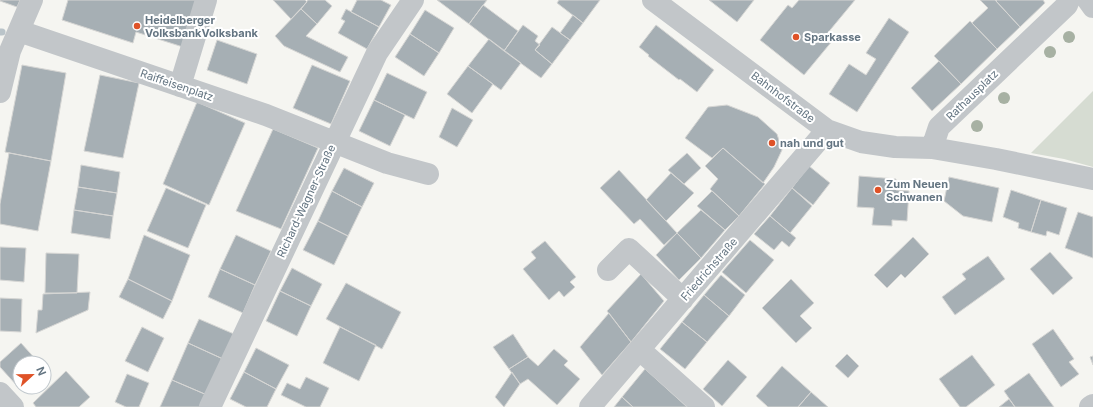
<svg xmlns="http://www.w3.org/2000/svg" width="1093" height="407" viewBox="0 0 1093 407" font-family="Inter,sans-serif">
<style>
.green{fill:#d6dcd2}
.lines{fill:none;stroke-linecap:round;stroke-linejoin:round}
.stream{stroke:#bac4c9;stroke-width:7}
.building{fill:#a6afb4;stroke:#d6d6d4}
.minor{stroke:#c2c6c9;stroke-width:22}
.tree{fill:#a7b1a3}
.poi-dot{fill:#df5227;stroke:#fff;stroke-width:1.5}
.labels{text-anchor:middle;stroke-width:4;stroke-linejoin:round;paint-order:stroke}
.poi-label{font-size:11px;font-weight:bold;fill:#647582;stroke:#fff;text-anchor:start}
.street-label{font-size:11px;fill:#647582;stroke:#fff}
</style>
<rect width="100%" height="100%" fill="#f5f5f1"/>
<!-- green -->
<path class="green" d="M 1093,91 L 1093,167 L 1064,159 L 1031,153 Z"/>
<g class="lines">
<!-- stream -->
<path class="stream" d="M 0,32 L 2,32"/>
</g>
<!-- building -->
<path class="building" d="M 0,0 L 20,0 L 17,7 L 0,1 Z
M 68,0 L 201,0 L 186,48 L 136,32 L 133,43 L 62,20 Z
M 273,0 L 305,0 L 307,2 L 291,19 Z
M 308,0 L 325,0 L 332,6 L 317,24 L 301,9 Z
M 357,0 L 381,0 L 391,5 L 379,27 L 351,12 Z
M 437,0 L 487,0 L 469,24 Z
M 559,0 L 600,0 L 583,23 L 557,3 Z
M 709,0 L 754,0 L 737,22 Z
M 799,0 L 855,0 L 826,35 L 833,40 L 804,75 L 760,40 L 788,5 L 792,8 Z
M 980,0 L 995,0 L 1020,27 L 997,49 L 972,23 L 988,8 Z
M 997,0 L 1043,0 L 1045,3 L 1020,27 L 996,1 Z
M 483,5 L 518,31 L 504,51 L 469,24 Z
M 301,9 L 317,24 L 306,36 L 348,57 L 340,72 L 284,46 L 275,36 Z
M 346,9 L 379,27 L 367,49 L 338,33 L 345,21 L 341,19 Z
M 425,10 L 454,28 L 439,53 L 410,34 Z
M 573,15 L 583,23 L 570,40 L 560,33 Z
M 889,18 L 909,32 L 857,112 L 829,94 L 849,64 L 866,75 L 876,59 L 866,53 Z
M 970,21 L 997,49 L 961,84 L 934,56 Z
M 523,25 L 538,36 L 535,41 L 540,45 L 535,50 L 552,64 L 541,78 L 504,51 Z
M 656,25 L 714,70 L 697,92 L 680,79 L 679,80 L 648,56 L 649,55 L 639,47 Z
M 552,27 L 570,40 L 552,64 L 535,50 Z
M 410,34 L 439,53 L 424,76 L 395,57 Z
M 489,39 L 521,63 L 501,90 L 468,66 Z
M 217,40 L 257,54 L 247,84 L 207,70 Z
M 939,61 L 961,84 L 932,111 L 911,88 Z
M 22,65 L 66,73 L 51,161 L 5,152 Z
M 312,65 L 350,81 L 331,124 L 293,108 Z
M 468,66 L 493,84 L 472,113 L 447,94 Z
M 387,73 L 427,92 L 414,119 L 374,100 Z
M 100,75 L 139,83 L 123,158 L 84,151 Z
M 374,100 L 405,115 L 390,146 L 359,131 Z
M 197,102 L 245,123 L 209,205 L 163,184 Z
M 727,105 L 758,117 L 777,134 L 782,150 L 774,167 L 763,183 L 723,148 L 712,158 L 685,138 L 708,107 Z
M 452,108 L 473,120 L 457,147 L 439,137 Z
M 273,129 L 318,148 L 281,229 L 236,211 Z
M 723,148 L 765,184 L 739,216 L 710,189 L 718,179 L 705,166 Z
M 9,153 L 51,161 L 38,231 L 0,224 L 0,204 Z
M 687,153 L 701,168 L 684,184 L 668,170 Z
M 81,165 L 120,172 L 117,193 L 78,187 Z
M 809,166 L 830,183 L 813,205 L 792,188 Z
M 344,168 L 374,183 L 362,207 L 332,191 Z
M 619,170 L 677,233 L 664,245 L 640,219 L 634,224 L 600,188 Z
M 671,173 L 694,193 L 666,221 L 646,200 Z
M 859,176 L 896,179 L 896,190 L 909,191 L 907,221 L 892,220 L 892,226 L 872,225 L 874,208 L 857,207 Z
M 949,177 L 999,188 L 992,222 L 963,216 L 944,201 Z
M 78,187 L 117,193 L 113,216 L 74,210 Z
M 166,188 L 206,205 L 188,248 L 147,231 Z
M 792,188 L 812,206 L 790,233 L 770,216 Z
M 1011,190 L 1041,200 L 1031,232 L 1018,228 L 1019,223 L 1003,217 Z
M 332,191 L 362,207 L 348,236 L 318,221 Z
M 712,191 L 739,216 L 725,230 L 697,206 Z
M 1041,200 L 1067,208 L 1059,235 L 1047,231 L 1046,236 L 1031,232 Z
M 74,210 L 113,216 L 110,239 L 71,233 Z
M 701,210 L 725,230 L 701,258 L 677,233 Z
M 1078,212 L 1093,217 L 1093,258 L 1065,248 Z
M 770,216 L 796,238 L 789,247 L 782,241 L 774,250 L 754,234 Z
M 318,221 L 348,236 L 334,265 L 303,250 Z
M 677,233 L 701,258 L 679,280 L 656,255 Z
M 144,235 L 190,255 L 172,301 L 128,279 Z
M 236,235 L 271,251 L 255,285 L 220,269 Z
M 913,237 L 929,254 L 905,278 L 901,274 L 887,288 L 874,275 Z
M 750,240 L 774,260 L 746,293 L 722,272 Z
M 545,241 L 576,277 L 570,282 L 575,287 L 564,297 L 559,291 L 549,300 L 523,269 L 536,258 L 531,252 Z
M 0,247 L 26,248 L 24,282 L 0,280 Z
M 1050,252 L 1073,278 L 1053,295 L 1030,269 Z
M 46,253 L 79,254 L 77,293 L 45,293 Z
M 988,256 L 1005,279 L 955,315 L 942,297 L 966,279 L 962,274 Z
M 292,268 L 322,284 L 311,306 L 280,291 Z
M 220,269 L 255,285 L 243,313 L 208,297 Z
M 641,274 L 664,301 L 631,342 L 607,311 Z
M 721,275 L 745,295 L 729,316 L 704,295 Z
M 128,279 L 172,301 L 163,319 L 119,297 Z
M 791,279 L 814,303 L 800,316 L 812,328 L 796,343 L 762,308 Z
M 346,283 L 401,312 L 382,349 L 326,319 Z
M 280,291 L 311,306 L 297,336 L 266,321 Z
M 90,292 L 88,310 L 36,333 L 38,310 L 42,310 L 43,294 Z
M 704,295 L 729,316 L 707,342 L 682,322 Z
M 0,298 L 22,299 L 21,332 L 0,331 Z
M 609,313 L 631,342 L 602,375 L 580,347 Z
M 199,319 L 234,334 L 223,359 L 188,343 Z
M 682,322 L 707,342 L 685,369 L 660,349 Z
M 142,327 L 164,338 L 148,372 L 125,361 Z
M 340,327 L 376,345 L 359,381 L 323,363 Z
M 1053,329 L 1074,359 L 1069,362 L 1079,374 L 1061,387 L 1032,344 Z
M 513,334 L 528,357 L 509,369 L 493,347 Z
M 21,343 L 39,363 L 20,363 L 20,387 L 19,388 L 0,367 L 0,362 Z
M 188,343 L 223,359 L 207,395 L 172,380 Z
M 256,348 L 289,365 L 276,389 L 244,372 Z
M 554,349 L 568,361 L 564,365 L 580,379 L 557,405 L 528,379 L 520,384 L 509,369 L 528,357 L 538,366 Z
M 847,354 L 859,366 L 848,378 L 835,366 Z
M 972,355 L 995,385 L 966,407 L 960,407 L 939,379 Z
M 1093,356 L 1093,365 L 1090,357 Z
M 728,360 L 747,377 L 722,406 L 703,389 Z
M 782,366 L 811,392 L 798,407 L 768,407 L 756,396 Z
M 645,369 L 687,407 L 633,407 L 622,397 Z
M 66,371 L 90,397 L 79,407 L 36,407 L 33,403 Z
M 244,372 L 276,389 L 267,407 L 246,407 L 230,399 Z
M 512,372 L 520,384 L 504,407 L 495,397 Z
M 1029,373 L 1054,407 L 1015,407 L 1004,391 Z
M 127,374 L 149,383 L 139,407 L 126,407 L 115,402 Z
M 306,377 L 329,388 L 320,407 L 306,407 L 281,395 L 287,383 L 300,389 Z
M 172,380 L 207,395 L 202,407 L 160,407 Z
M 811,392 L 828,407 L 798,407 Z
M 622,397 L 633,407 L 614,407 Z
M 1009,399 L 1015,407 L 999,407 Z"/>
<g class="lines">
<!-- minor -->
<path class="minor" d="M 653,0 L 827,130 L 861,142 L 895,147 L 932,148 L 996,159 L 1093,179
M 1088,0 L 1093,7
M 19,31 L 266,115 L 387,163 L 428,174
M 180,86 L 206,0
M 0,92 L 10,51 L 32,0
M 932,148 L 939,127 L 1067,5 L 1069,0
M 608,270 L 629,249 L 683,299
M 640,350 L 704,407
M 0,393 L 13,407
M 210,407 L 377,53 L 413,0
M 590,407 L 827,130
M 1090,407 L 1093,405"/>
</g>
<!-- trees -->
<g class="tree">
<circle cx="1069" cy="37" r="6"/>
<circle cx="1050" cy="52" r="6"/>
<circle cx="1004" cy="98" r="6"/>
<circle cx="977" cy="126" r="6"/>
</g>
<!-- markers -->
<g class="poi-dot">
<circle cx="137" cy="26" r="4"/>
<circle cx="796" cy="37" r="4"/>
<circle cx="772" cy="143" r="4"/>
<circle cx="878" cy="190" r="4"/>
</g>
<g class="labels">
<!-- poi labels -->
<g class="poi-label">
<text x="145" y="24">Heidelberger<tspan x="145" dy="13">VolksbankVolksbank</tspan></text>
<text x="804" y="41">Sparkasse</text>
<text x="780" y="147">nah und gut</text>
<text x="886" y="188">Zum Neuen<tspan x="886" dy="13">Schwanen</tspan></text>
</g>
<!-- street labels -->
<g class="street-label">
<text transform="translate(177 85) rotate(19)" y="4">Raiffeisenplatz</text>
<text transform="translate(972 95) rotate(-44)" y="4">Rathausplatz</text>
<text transform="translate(783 97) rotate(37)" y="4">Bahnhofstraße</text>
<text transform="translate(306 201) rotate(-65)" y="4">Richard-Wagner-Straße</text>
<text transform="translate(709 269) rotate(-49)" y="4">Friedrichstraße</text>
</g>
</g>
<!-- north arrow -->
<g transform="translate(32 375) rotate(68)"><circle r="19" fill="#ffffff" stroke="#c1c8cd"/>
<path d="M0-3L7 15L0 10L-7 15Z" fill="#df5227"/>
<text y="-6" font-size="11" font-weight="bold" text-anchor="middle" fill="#647582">N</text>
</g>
</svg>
